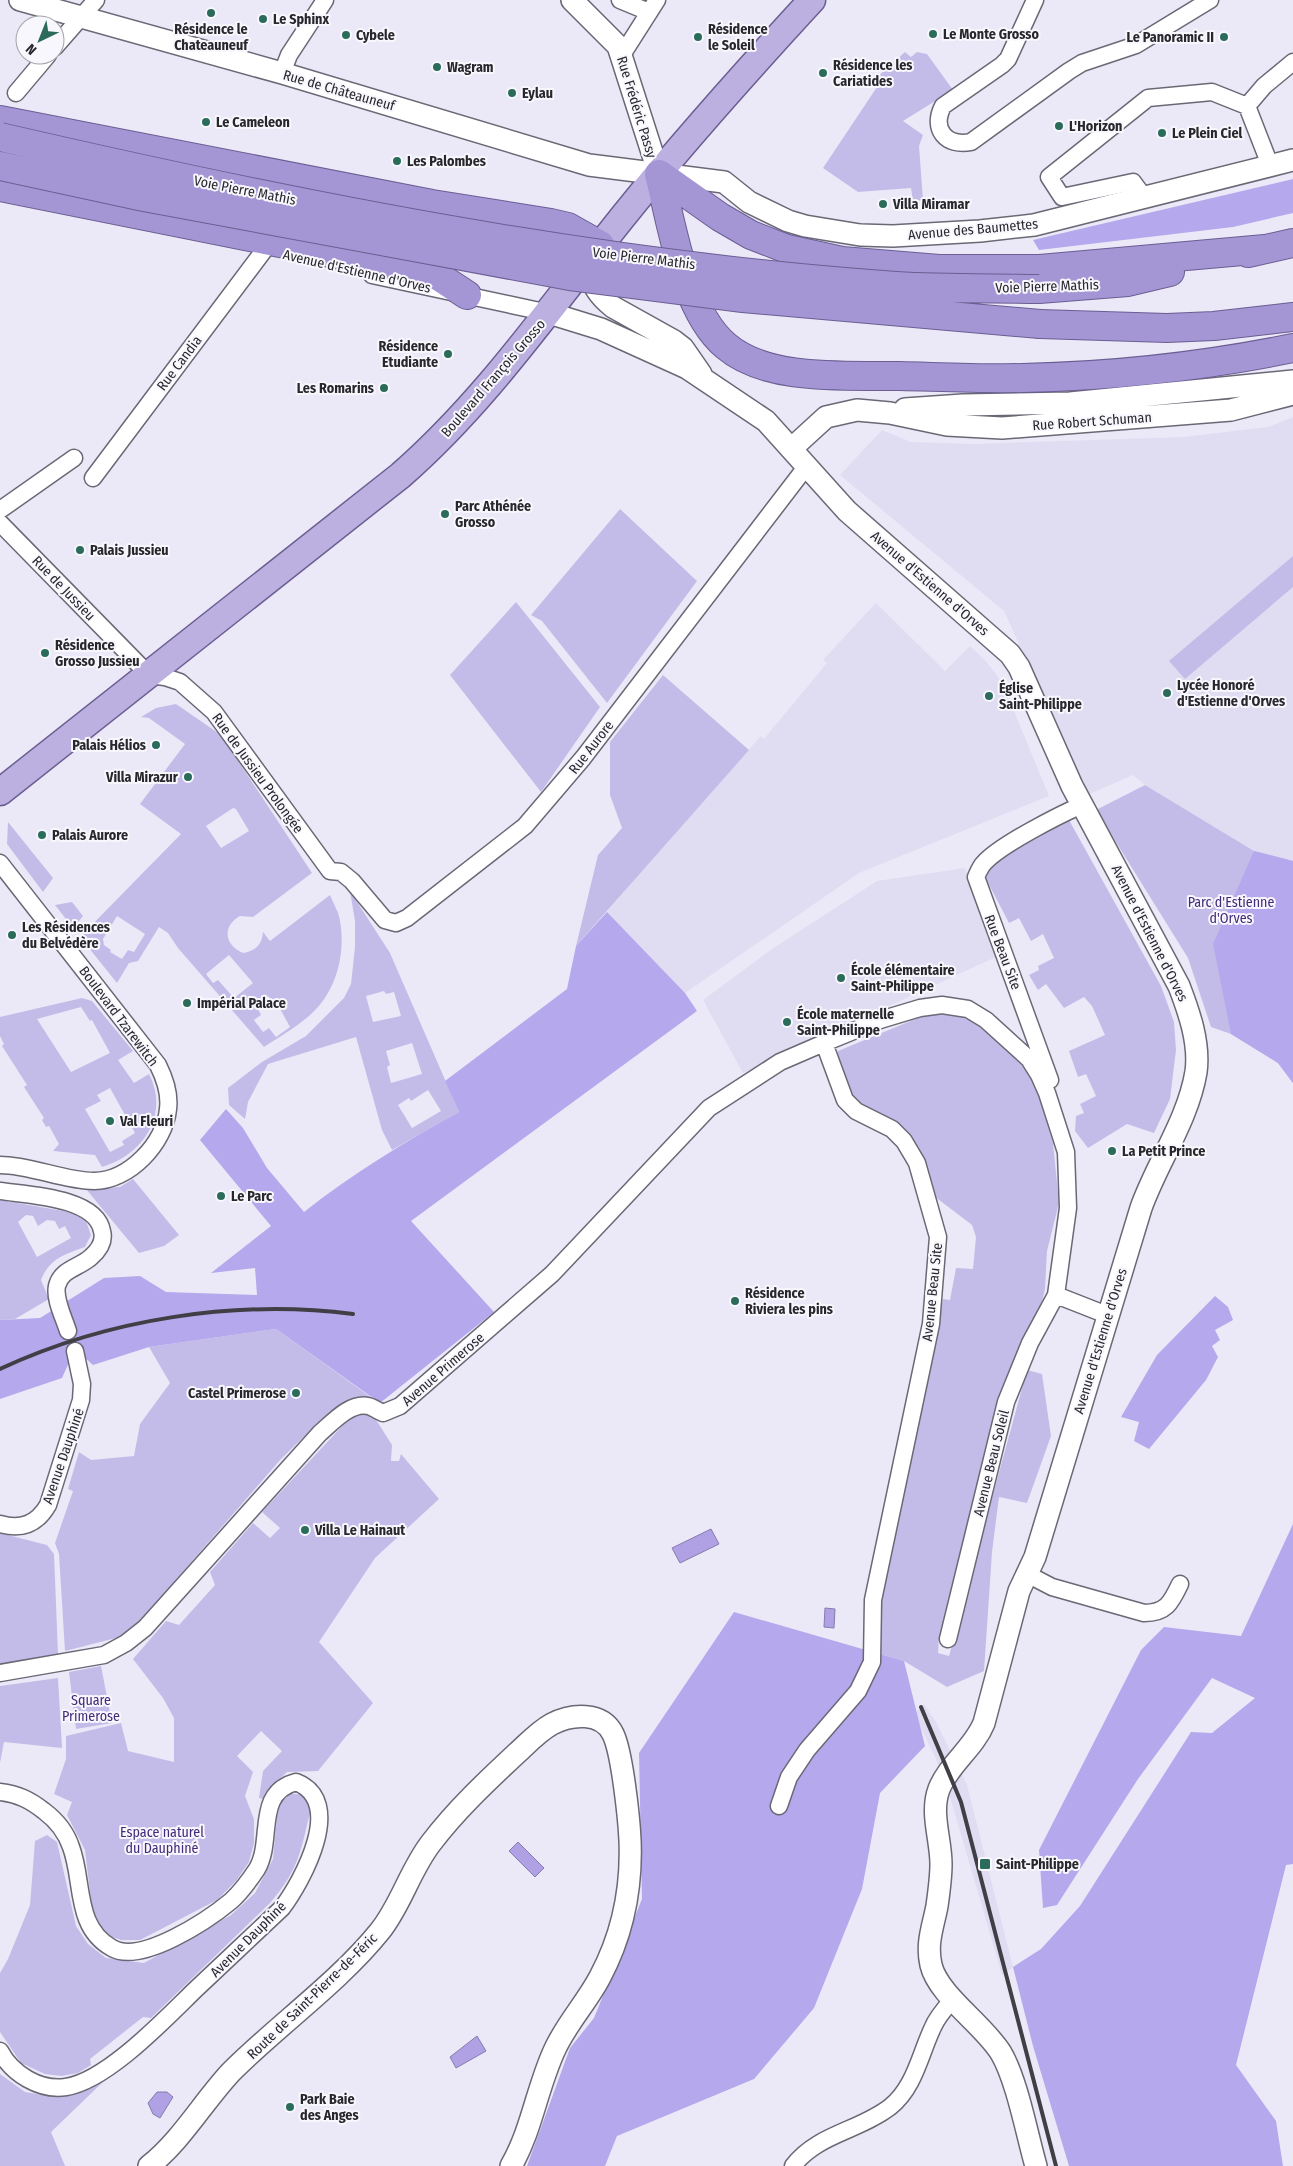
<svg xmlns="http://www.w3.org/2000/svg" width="1293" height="2166" viewBox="0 0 1293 2166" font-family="'Fira Sans Condensed',sans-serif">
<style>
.built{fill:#e0ddf2}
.green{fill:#c4bce8;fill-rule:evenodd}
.forest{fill:#b6a8ec}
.water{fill:#afa1e4;stroke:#867cad}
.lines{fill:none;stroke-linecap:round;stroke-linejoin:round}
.minor-casing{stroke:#6a6875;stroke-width:19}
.tertiary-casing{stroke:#6a6875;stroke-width:24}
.primary-casing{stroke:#6a5e93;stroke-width:29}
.trunk-casing{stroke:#6a5e93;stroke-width:30}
.minor{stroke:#fff;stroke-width:16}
.tertiary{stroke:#fff;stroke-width:21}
.primary{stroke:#bbb0df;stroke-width:26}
.trunk{stroke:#a496d4;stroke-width:28}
.rail{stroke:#3f3f45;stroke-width:4}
.trunk-bridge-casing{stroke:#6a5e93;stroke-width:30;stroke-linecap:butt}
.trunk-bridge{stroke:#a496d4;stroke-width:28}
.poi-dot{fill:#2a6b5a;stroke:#f8f7fd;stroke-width:2}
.labels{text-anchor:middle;stroke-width:4;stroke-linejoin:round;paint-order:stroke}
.poi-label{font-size:14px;font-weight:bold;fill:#27272c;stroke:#f8f7fd;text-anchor:start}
.street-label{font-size:14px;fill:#27272c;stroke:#f8f7fd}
.park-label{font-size:14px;fill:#432b79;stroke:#f8f7fd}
</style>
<rect width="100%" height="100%" fill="#ebe9f7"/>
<!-- built -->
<path class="built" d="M 1293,417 L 1293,861 L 1254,851 L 1145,785 L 1133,775 L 1087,795 L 1004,611 L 840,475 L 882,430 L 911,442 L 974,444 L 1183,437 L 1268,427 Z
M 876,603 L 945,671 L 970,646 L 985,660 L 1002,682 L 1049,796 L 859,873 L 685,993 L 607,912 L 667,841 L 761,736 L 764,739 L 827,663 L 823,660 Z
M 965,868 L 996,957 L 743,1073 L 703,1000 L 775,947 L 877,881 Z
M 924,1704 L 936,1722 L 967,1785 L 1013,1967 L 1002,1975 L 950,1797 L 936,1759 L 914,1714 Z"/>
<!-- green -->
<path class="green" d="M 905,52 L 911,57 L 917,52 L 927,54 L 953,90 L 903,121 L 923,135 L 919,146 L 923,200 L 913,201 L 911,188 L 858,192 L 823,168 L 879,84 L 876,78 Z
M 620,509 L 697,581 L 607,703 L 542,621 L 531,615 Z
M 1293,556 L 1293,587 L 1185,679 L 1169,661 Z
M 516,602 L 600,707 L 541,792 L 450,675 Z
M 663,675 L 749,750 L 576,946 L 598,855 L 622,828 L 610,795 L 610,742 Z
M 176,704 L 221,735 L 312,873 L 253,917 L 240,916 C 222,926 224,945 243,953 C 255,951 262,945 263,932 L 270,941 L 330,895 C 333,903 339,912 340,921 C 346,955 336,993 309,1016 C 295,1028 279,1037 264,1047 L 178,948 L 168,933 L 159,927 L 138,961 L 129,963 L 117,983 L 80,937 L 181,834 L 140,804 L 185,744 L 149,718 L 141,717 L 156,708 ZM 233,808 L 236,809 L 249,831 L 221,848 L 206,826 ZM 117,916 L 145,934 L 134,952 L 128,950 L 122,959 L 110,952 L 111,950 L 104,945 L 103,939 ZM 229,955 L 253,983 L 234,998 L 218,980 L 213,983 L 206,974 ZM 268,996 L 275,1005 L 277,1003 L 290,1027 L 276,1037 L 269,1028 L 263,1032 L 254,1020 L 261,1015 L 256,1005 Z
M 1145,785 L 1254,851 L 1293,861 L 1293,1083 L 1278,1063 L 1231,1034 L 1211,1027 L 1188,958 L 1096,810 Z
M 1069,820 L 1161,986 L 1174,1022 L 1176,1050 L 1170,1099 L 1154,1133 L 1127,1124 L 1088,1148 L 1075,1131 L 1076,1116 L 1084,1113 L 1080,1104 L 1096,1096 L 1086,1074 L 1078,1077 L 1069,1051 L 1105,1035 L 1092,1006 L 1084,997 L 1064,1008 L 1046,984 L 1038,990 L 1029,975 L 1039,970 L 1038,966 L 1054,958 L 1043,934 L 1031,941 L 1019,918 L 1009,923 L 983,873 L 989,863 Z
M 8,822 L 53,878 L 43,892 L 7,844 Z
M 350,891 L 390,953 L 459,1112 L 392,1150 L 382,1130 L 356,1037 L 268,1064 L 248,1102 L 245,1119 L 229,1105 L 228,1088 L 262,1062 L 306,1036 L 344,998 L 351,984 L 355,947 L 355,921 ZM 384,991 L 386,994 L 394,992 L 401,1016 L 373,1022 L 366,996 ZM 412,1043 L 422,1074 L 391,1083 L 387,1067 L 390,1065 L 386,1051 ZM 428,1090 L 441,1111 L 412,1128 L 398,1105 L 409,1098 L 411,1101 Z
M 72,902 L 83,916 L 73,928 L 55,905 Z
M 82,998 L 92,1001 L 133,1051 L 118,1060 L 134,1083 L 149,1074 C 170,1115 143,1155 102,1167 L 95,1155 L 53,1151 L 59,1144 L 49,1126 L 46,1127 L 42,1120 L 44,1118 L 24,1087 L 27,1085 L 2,1046 L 4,1044 L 0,1036 L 0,1017 ZM 81,1007 L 90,1021 L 92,1020 L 110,1053 L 71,1072 L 37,1019 ZM 110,1088 L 135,1133 L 122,1141 L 124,1145 L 110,1152 L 85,1109 L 101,1101 L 97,1095 Z
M 930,1013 L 972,1016 L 1019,1058 L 1034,1082 L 1053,1143 L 1059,1203 L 1047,1251 L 1045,1289 L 1041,1306 L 939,1637 L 938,1653 L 949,1656 L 1027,1370 L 1042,1374 L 1051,1436 L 1027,1503 L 999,1497 L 992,1552 L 984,1671 L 947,1687 L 904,1661 L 876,1653 C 877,1606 888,1560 898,1514 C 913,1443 930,1371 943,1299 L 950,1300 L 956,1268 L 973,1269 L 976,1237 L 972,1225 L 930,1193 L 908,1139 L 855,1106 L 836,1059 L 838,1051 Z
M 133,1179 L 179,1235 L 164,1246 L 139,1253 L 86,1189 L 120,1187 Z
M 0,1200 L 75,1213 L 86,1221 L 91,1235 L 85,1247 C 65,1254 49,1259 41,1280 L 49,1299 L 15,1319 L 0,1320 ZM 26,1215 L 33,1216 L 38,1226 L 47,1220 L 55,1221 L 59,1229 L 65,1226 L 71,1238 L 37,1257 L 18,1222 Z
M 276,1329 L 372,1398 L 345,1403 L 330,1411 L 281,1459 L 146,1614 L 124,1636 L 65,1651 L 59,1554 L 55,1543 L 73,1491 L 68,1489 L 79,1452 L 91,1460 L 134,1456 L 140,1424 L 170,1383 L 149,1347 Z
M 359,1413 L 373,1415 L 392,1445 L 391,1461 L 399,1461 L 401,1454 L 439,1499 L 375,1558 L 319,1642 L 373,1703 L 318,1771 L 287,1772 L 268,1790 L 264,1799 L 259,1798 L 263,1771 L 282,1751 L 261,1731 L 237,1756 L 253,1772 L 245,1796 L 254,1819 L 254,1843 L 249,1862 L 236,1881 L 217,1900 L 140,1940 L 121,1940 L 107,1935 L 93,1917 L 85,1850 L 67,1815 L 72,1802 L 54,1794 L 66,1759 L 66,1736 L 121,1723 L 128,1751 L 174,1762 L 174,1718 L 163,1698 L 133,1659 L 166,1621 L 179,1625 L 215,1585 L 210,1572 L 253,1523 L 270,1538 L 280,1528 L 262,1512 L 345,1423 Z
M 0,1533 L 47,1545 L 54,1554 L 58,1654 L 0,1664 Z
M 101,1666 L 112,1723 L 76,1729 L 69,1672 Z
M 58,1678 L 62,1748 L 4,1742 L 0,1763 L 0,1686 Z
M 287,1793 L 304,1795 L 311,1808 C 301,1850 299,1870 270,1903 L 151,2018 L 143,2017 L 90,2059 L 91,2065 L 78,2073 L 61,2076 L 45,2074 L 21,2063 L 0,2032 L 0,1973 L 8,1959 L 30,1905 L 35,1841 L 47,1835 L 57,1842 L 76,1926 L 88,1944 L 106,1958 L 144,1963 L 231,1915 L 255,1893 L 273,1859 L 278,1806 Z
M 0,2074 L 25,2092 L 56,2097 L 103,2082 L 51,2132 L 65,2166 L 0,2166 Z"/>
<!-- forest -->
<path class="forest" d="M 1293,179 L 1293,213 L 1233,227 L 1039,250 L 1033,240 Z
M 1254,851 L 1293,861 L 1293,1083 L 1278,1063 L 1231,1034 L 1213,944 Z
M 607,912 L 685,993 L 697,1011 L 411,1221 L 494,1312 L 380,1403 L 276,1329 L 149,1347 L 93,1365 L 75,1349 L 62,1378 L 0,1399 L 0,1320 L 40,1318 L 104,1278 L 140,1276 L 166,1292 L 257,1295 L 255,1268 L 211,1273 L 271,1226 L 200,1140 L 226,1109 L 243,1128 L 267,1168 L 304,1212 C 353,1173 405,1142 459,1112 L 445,1081 L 567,989 L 576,946 Z
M 1215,1296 L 1228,1307 L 1233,1320 L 1215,1330 L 1220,1340 L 1212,1346 L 1218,1357 L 1206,1380 L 1149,1449 L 1134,1441 L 1139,1422 L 1121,1417 L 1157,1355 Z
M 1293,1524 L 1293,1864 L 1286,1865 L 1236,2065 L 1276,2121 L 1283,2166 L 1069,2166 L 1033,2046 L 1013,1967 L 1041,1949 L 1080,1906 L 1191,1732 L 1212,1733 L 1255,1698 L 1212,1678 L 1138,1779 L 1057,1905 L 1043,1908 L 1039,1850 L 1141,1650 L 1164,1627 L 1241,1636 Z
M 734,1612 L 904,1661 L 925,1746 L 880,1793 L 862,1889 L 814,2008 L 754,2079 L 617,2136 L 605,2166 L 527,2166 L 570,2048 L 594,2018 L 642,1899 L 639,1753 Z"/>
<!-- water -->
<path class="water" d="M 711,1529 L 719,1544 L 680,1563 L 672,1548 Z
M 825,1608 L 835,1609 L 834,1628 L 824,1627 Z
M 518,1842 L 544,1868 L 535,1877 L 509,1851 Z
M 477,2036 L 486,2051 L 456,2068 L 450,2057 Z
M 157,2092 L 167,2092 L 173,2097 L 160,2118 L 153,2114 L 148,2103 Z"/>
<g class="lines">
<!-- minor casing -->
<g class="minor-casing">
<path id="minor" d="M 620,0 L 649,12
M 1035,0 L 1008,59 L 1002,65 L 943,106 C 931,129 946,147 971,142 L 1069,71 L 1082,63 L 1136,45 L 1210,0
M 55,47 L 96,0
M 622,55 L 657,0
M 282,73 L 289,55 L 325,0
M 16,93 L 48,55
M 1270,165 L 1247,106 L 1264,86 L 1293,62
M 1144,197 L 1133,182 L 1062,197 L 1049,177 L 1148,98 L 1212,92 L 1247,106
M 372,275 L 549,313
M 93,478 L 265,249
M 0,510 L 74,458
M 0,523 L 149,675 L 165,677 L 180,682 L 214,712 L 330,871 L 341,872 L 352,881 L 385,920 L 396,923 L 407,918 L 525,826 L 583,758 L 806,467
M 0,863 L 158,1065 C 165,1079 170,1094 168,1109 C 165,1143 129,1181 94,1181 C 64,1181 31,1165 0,1165
M 1050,1080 L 976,877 C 978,873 980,867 984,863 C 1000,845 1059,815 1082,805
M 0,1191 C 27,1195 96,1197 102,1231 C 105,1242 99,1250 91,1257 C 79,1268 61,1269 57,1286 C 54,1299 64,1318 68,1331
M 0,1524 C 21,1530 37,1524 48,1505 L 81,1400 L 82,1384 L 75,1351
M 1027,1574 L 1052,1587 L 1144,1613 C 1166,1613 1171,1603 1180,1584
M 948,1639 L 1006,1402 L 1030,1343 L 1056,1295
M 0,1673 L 104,1655 L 126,1643 L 145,1628 L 320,1433 C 332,1423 350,1402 368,1406 C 373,1407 378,1411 383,1413 L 400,1406 L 552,1274 L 709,1108 L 780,1062 L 824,1043
M 0,1792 C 18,1794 30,1800 44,1811 C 56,1820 66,1832 71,1847 C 84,1881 74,1927 112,1948 C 141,1965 208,1920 231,1901 C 241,1892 249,1881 257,1869 C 274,1840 254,1793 296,1782 C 346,1801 303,1880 282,1908 C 253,1935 225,1962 196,1989 C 166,2018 107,2081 66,2087 C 40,2091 12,2074 0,2051
M 779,1806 L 789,1777 L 807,1750 L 858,1691 L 872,1662 L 873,1600 L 931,1324 L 938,1237 L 917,1163 L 904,1141 L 892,1129 L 856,1111 L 845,1100 L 824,1043 L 880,1020 L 920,1008 L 942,1005 L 968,1009 L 986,1020 L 1029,1059 L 1039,1075 L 1047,1093 L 1066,1152 L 1068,1208 L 1056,1295 L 1107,1315
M 793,2166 C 817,2134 859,2131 890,2107 C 915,2087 920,2054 933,2027 C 937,2017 946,2007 953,1999"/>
</g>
<!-- tertiary casing -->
<g class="tertiary-casing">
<path id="tertiary" d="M 20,0 L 282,73 L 589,165 L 724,182 L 749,202 L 788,221 L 805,226 L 860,235 L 893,236 L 980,231 L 1034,225 L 1293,160
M 572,0 L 618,46 L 659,174
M 588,267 C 592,285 598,295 613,307 L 674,341 L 683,348 L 701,374
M 549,313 L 601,329 L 687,368 L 766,421 L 847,511 L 1010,654 L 1019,667 L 1072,786 L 1179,986 C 1189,1012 1200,1043 1196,1072 C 1188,1120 1157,1163 1141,1208 L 1035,1557 L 1019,1591 L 984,1723 C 974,1748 949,1764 939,1789 C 930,1813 941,1839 941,1864 C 941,1878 939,1892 937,1906 C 933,1927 926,1943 931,1965 C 938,1995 984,2025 1001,2053 C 1017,2080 1027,2135 1036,2166
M 905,409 L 963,405 L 1070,403 L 1293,381
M 791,449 L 826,417 L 857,410 L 890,413 L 947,425 L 1002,428 L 1231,410 L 1293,394
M 149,2166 C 181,2141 203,2102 231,2072 C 278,2025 339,1982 380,1931 C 401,1905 410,1870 431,1843 C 456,1810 487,1781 517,1753 C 528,1743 539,1731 552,1724 C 571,1714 602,1711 613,1734 C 622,1752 629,1818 630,1840 C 632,1888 623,1934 600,1977 C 587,2002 567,2023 555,2049 C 537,2087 532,2130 511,2166"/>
</g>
<!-- primary casing -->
<g class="primary-casing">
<path id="primary" d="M 0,792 L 401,475 C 481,405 540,321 606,238 C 671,155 741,77 812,0"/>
</g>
<!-- trunk casing -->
<g class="trunk-casing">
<path id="trunk" d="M 0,120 L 432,204 L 551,223 L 568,227 L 600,245
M 659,174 C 672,225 684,311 726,346 C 768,382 848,375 900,376 C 941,377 982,379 1023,378 C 1113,376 1205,366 1293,348
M 659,174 L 720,217 L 751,235 L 787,249 L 842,261 L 939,269 L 1040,269 L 1265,249
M 0,187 L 435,274 L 467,295
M 1248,253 L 1293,243
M 1039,289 L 1128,282 L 1170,272
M 1040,324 L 1167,328 L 1214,326 L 1293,317"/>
</g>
<!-- minor -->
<use href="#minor" class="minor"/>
<!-- tertiary -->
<use href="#tertiary" class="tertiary"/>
<!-- primary -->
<use href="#primary" class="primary"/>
<!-- trunk -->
<use href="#trunk" class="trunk"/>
<!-- rail -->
<path class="rail" d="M 0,1369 C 107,1319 236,1299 353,1314
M 921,1707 L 961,1802 L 1056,2166"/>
<!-- trunk-bridge casing -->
<g class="trunk-bridge-casing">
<path id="trunk-bridge" d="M 0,137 C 294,205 594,265 896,286 C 944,289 992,288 1039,289
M 0,166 L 144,197 L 570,276 L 743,298 L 1040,324"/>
</g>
<!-- trunk-bridge -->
<use href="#trunk-bridge" class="trunk-bridge"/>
</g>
<!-- markers -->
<g class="poi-dot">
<circle cx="211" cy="13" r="5"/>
<circle cx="263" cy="19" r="5"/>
<circle cx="933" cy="34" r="5"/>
<circle cx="346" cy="35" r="5"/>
<circle cx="698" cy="37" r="5"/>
<circle cx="1224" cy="37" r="5"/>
<circle cx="437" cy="67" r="5"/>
<circle cx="823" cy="73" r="5"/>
<circle cx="512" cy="93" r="5"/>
<circle cx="206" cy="122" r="5"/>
<circle cx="1059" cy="126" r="5"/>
<circle cx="1162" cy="133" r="5"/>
<circle cx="397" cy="161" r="5"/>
<circle cx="883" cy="204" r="5"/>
<circle cx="448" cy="354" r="5"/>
<circle cx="384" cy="388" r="5"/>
<circle cx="445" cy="514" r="5"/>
<circle cx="80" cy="550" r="5"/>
<circle cx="45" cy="653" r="5"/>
<circle cx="1167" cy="693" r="5"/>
<circle cx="989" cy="696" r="5"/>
<circle cx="156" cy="745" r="5"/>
<circle cx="188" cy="777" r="5"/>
<circle cx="42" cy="835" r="5"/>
<circle cx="12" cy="935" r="5"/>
<circle cx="841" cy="978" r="5"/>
<circle cx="187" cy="1003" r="5"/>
<circle cx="787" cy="1022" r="5"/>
<circle cx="110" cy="1121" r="5"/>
<circle cx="1112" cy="1151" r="5"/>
<circle cx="221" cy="1196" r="5"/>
<circle cx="735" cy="1301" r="5"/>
<circle cx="296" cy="1393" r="5"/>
<circle cx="305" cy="1530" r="5"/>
<rect x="979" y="1858" width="12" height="12" rx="2.5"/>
<circle cx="290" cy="2107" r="5"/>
</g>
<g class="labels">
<!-- poi labels -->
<g class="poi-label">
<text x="273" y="24">Le Sphinx</text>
<text x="211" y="34" text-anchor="middle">Résidence le<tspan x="211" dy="16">Chateauneuf</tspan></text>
<text x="708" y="34">Résidence<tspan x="708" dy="16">le Soleil</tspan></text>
<text x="943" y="39">Le Monte Grosso</text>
<text x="356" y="40">Cybele</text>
<text x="1214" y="42" text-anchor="end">Le Panoramic II</text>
<text x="833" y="70">Résidence les<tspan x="833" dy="16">Cariatides</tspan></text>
<text x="447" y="72">Wagram</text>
<text x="522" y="98">Eylau</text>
<text x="216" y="127">Le Cameleon</text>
<text x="1069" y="131">L'Horizon</text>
<text x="1172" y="138">Le Plein Ciel</text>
<text x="407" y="166">Les Palombes</text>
<text x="893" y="209">Villa Miramar</text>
<text x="438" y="351" text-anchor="end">Résidence<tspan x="438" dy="16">Etudiante</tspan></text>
<text x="374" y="393" text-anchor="end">Les Romarins</text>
<text x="455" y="511">Parc Athénée<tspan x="455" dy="16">Grosso</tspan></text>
<text x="90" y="555">Palais Jussieu</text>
<text x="55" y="650">Résidence<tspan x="55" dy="16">Grosso Jussieu</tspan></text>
<text x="1177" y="690">Lycée Honoré<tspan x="1177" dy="16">d'Estienne d'Orves</tspan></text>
<text x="999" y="693">Église<tspan x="999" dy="16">Saint-Philippe</tspan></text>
<text x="146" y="750" text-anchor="end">Palais Hélios</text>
<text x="178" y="782" text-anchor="end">Villa Mirazur</text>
<text x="52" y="840">Palais Aurore</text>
<text x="22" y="932">Les Résidences<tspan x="22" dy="16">du Belvédère</tspan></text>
<text x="851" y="975">École élémentaire<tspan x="851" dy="16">Saint-Philippe</tspan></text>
<text x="197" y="1008">Impérial Palace</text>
<text x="797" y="1019">École maternelle<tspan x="797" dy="16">Saint-Philippe</tspan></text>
<text x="120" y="1126">Val Fleuri</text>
<text x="1122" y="1156">La Petit Prince</text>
<text x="231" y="1201">Le Parc</text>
<text x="745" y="1298">Résidence<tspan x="745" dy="16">Riviera les pins</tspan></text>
<text x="286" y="1398" text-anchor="end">Castel Primerose</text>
<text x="315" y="1535">Villa Le Hainaut</text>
<text x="996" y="1869">Saint-Philippe</text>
<text x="300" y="2104">Park Baie<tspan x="300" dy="16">des Anges</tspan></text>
</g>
<!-- street labels -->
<g class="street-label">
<text transform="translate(339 90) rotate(16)" y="5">Rue de Châteauneuf</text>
<text transform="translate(637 107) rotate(73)" y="5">Rue Frédéric Passy</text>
<text transform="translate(245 190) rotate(11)" y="5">Voie Pierre Mathis</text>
<text transform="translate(973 229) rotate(-5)" y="5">Avenue des Baumettes</text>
<text transform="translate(644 258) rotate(7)" y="5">Voie Pierre Mathis</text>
<text transform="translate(357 271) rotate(13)" y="5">Avenue d'Estienne d'Orves</text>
<text transform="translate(1047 286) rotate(-2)" y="5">Voie Pierre Mathis</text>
<text transform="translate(179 363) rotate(-53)" y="5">Rue Candia</text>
<text transform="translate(493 378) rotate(-49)" y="5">Boulevard François Grosso</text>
<text transform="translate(1092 421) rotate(-4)" y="5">Rue Robert Schuman</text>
<text transform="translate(930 583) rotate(41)" y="5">Avenue d'Estienne d'Orves</text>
<text transform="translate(64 588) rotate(46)" y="5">Rue de Jussieu</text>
<text transform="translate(591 747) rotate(-52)" y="5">Rue Aurore</text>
<text transform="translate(258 773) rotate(54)" y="5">Rue de Jussieu Prolongée</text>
<text transform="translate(1150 933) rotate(63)" y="5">Avenue d'Estienne d'Orves</text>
<text transform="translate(1003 952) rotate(69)" y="5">Rue Beau Site</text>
<text transform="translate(119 1016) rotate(53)" y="5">Boulevard Tzarewitch</text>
<text transform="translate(932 1292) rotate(-84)" y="5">Avenue Beau Site</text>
<text transform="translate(1100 1341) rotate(-73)" y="5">Avenue d'Estienne d'Orves</text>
<text transform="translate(443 1369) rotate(-41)" y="5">Avenue Primerose</text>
<text transform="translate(63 1456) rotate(-71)" y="5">Avenue Dauphiné</text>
<text transform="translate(991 1463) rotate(-76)" y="5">Avenue Beau Soleil</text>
<text transform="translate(248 1939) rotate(-45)" y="5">Avenue Dauphiné</text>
<text transform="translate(312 1996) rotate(-44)" y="5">Route de Saint-Pierre-de-Féric</text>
</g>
<!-- park labels -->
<g class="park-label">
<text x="1231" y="907">Parc d'Estienne<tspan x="1231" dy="16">d'Orves</tspan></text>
<text x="91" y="1705">Square<tspan x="91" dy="16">Primerose</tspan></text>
<text x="162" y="1837">Espace naturel<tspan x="162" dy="16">du Dauphiné</tspan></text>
</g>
</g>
<!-- north arrow -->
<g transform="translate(40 40) rotate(223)"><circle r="24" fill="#f8f7fd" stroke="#a4a4a9"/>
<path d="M0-4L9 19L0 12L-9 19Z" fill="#2a6b5a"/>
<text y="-8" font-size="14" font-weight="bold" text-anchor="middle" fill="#27272c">N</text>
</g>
</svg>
